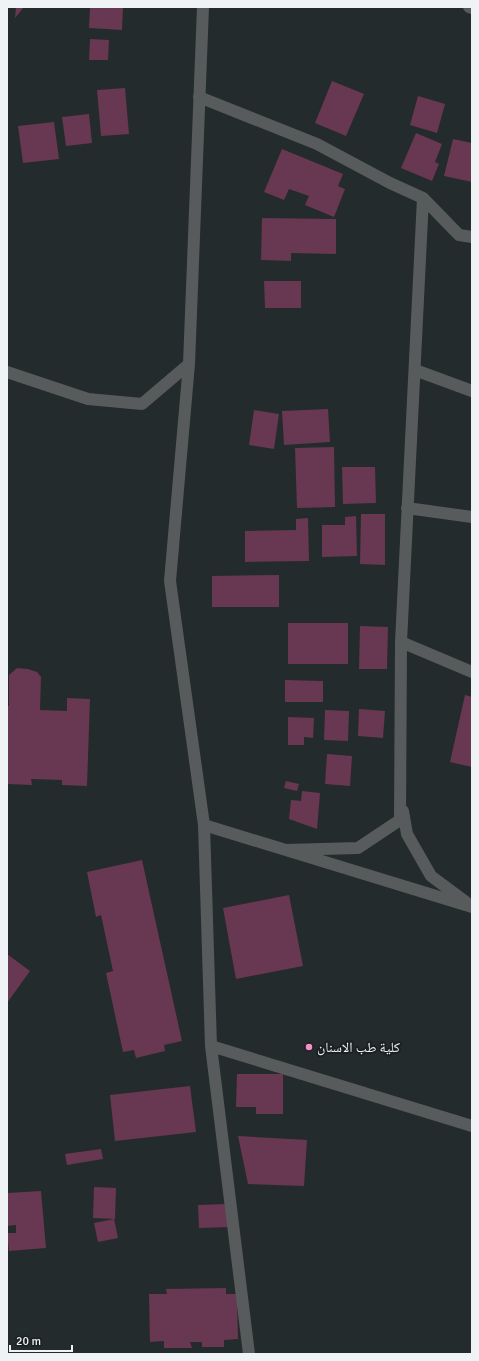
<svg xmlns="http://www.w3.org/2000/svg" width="479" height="1361" viewBox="0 0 479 1361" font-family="Signika,'Noto Naskh Arabic',sans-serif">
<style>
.building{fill:#683752}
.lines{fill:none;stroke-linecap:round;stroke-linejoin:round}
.street{stroke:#575b5b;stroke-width:12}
.poi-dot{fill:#f98fc9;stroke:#1b2123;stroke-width:1.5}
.labels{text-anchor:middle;stroke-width:4;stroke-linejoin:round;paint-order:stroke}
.poi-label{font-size:14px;fill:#eff3f5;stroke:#1b2123;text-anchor:start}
</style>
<rect width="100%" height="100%" fill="#242b2c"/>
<!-- building -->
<path class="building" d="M 16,7 L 24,7 L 15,18 Z
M 90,7 L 123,7 L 122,30 L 89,28 Z
M 90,39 L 109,40 L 108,60 L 89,60 Z
M 332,81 L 364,94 L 346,136 L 315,123 Z
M 125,88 L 129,134 L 101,136 L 97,90 Z
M 418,96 L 445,104 L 437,133 L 410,125 Z
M 89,114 L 92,143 L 66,146 L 62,117 Z
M 54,122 L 59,159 L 23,163 L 18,126 Z
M 416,133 L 442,144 L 435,162 L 439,164 L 432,181 L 401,168 Z
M 453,139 L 472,143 L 472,182 L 444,176 Z
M 282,149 L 343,174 L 338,186 L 345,189 L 334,217 L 305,205 L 309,196 L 289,189 L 284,200 L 264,192 Z
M 262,218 L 336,219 L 336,254 L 291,253 L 291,261 L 261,260 Z
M 264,281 L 301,281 L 301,308 L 265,308 Z
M 328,409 L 330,442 L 284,445 L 282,411 Z
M 254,410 L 279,414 L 274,449 L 249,445 Z
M 334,447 L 335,507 L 297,508 L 295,448 Z
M 342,467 L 375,467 L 376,503 L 343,504 Z
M 361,514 L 385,514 L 385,565 L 360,564 Z
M 356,516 L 357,556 L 322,557 L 322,525 L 345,525 L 345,517 Z
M 308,518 L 309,561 L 245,562 L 245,531 L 296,530 L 296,519 Z
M 279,575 L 279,607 L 212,607 L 212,576 Z
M 288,623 L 348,623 L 348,664 L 288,664 Z
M 360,626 L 388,627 L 387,669 L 359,669 Z
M 17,668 L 28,669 L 37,672 L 41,677 L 40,710 L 67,711 L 67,698 L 90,699 L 87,786 L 62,785 L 62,780 L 31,779 L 32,785 L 7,784 L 7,706 L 9,706 L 9,675 Z
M 285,680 L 323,681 L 323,702 L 285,702 Z
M 465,695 L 472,697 L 472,767 L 450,762 Z
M 359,709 L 385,711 L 383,738 L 358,736 Z
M 325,710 L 349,711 L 348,741 L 324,740 Z
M 288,717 L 314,718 L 313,738 L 304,737 L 304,745 L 288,745 Z
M 327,754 L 352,756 L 350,786 L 325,784 Z
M 286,781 L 299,784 L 297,791 L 284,788 Z
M 302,791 L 320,793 L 317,829 L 289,819 L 291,800 L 301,801 Z
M 142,860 L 182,1041 L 164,1045 L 165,1051 L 136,1058 L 134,1050 L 123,1052 L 106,973 L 113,971 L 101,915 L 96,917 L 87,872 Z
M 289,895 L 303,966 L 236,979 L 223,908 Z
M 7,954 L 30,971 L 7,1003 Z
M 237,1074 L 283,1074 L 283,1114 L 256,1114 L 256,1107 L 236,1107 Z
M 190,1086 L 196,1132 L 115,1141 L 110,1095 Z
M 238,1136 L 307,1140 L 304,1186 L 248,1184 Z
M 101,1149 L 103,1159 L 67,1165 L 65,1154 Z
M 94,1187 L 116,1188 L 115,1219 L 93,1218 Z
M 41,1191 L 46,1248 L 9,1251 L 7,1233 L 16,1233 L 16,1225 L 7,1226 L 7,1193 Z
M 227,1204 L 228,1227 L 199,1228 L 198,1205 Z
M 114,1219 L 118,1238 L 98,1242 L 94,1223 Z
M 226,1288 L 226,1294 L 237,1294 L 238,1339 L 224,1340 L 224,1347 L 202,1347 L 202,1342 L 190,1342 L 192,1348 L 164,1348 L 164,1341 L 150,1342 L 149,1294 L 167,1294 L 166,1289 Z"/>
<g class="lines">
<!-- street -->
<path class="street" d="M 203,7 L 189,364 L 170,581 L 204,825 L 211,1046 L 472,1126
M 469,7 L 472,8
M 199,97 L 317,144 L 390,183 L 423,198
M 472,237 L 459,235 L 423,198 L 401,642 L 472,672
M 415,370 L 472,391
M 7,372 L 88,399 L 142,404 L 189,364
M 407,508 L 472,517
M 403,811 L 407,834 L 431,876 L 466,902
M 204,825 L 472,907
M 286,850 L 358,848 L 400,820 L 401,642
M 211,1046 L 249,1354"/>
</g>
<!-- markers -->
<circle class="poi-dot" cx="309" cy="1047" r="4"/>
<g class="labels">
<!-- poi labels -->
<g class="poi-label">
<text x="317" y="1052">كلية طب الاسنان</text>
</g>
</g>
<!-- border -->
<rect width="479" height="1361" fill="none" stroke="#eff3f5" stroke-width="16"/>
<!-- scale -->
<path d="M10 1345v6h62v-6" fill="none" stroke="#eff3f5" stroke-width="2"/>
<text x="16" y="1345" font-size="12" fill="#eff3f5" stroke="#1b2123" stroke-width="3" paint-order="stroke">20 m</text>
</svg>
